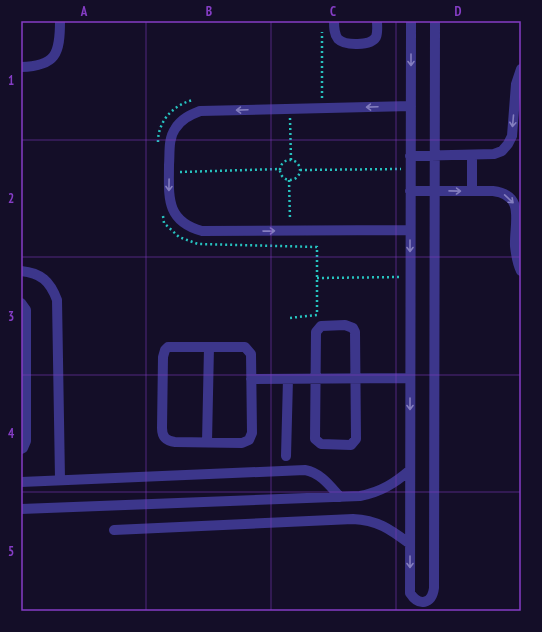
<svg xmlns="http://www.w3.org/2000/svg" width="542" height="632" viewBox="0 0 542 632" font-family="'PT Sans Narrow',sans-serif">
<style>
.lines{fill:none;stroke-linecap:round;stroke-linejoin:round}
.path{stroke:#27c2bf;stroke-width:2.5;stroke-dasharray:2 3;stroke-linecap:butt}
.minor{stroke:#3c368b;stroke-width:10}
.oneway{stroke:#847ebf}
.grid{fill:none;stroke:#853dc5;stroke-width:1;stroke-opacity:0.55}
.neatline{fill:none;stroke:#853dc5;stroke-width:1.5}
.grid-label{font-size:13px;text-anchor:middle;font-weight:bold;fill:#853dc5}
</style>
<rect width="100%" height="100%" fill="#140e28"/>
<g class="lines">
<!-- path -->
<path class="path" d="M 322,98 L 322,32
M 290,118 L 291,160
M 158,142 C 158,121 173,105 193,100
M280 170a10 10 0 1 1 20 0a10 10 0 1 1-20 0Z
M 300,170 L 401,169
M 180,172 L 280,169
M 289,180 L 290,220
M 163,216 L 164,223 L 179,237 L 198,244 L 317,247 L 317,315 L 289,318
M 317,278 L 401,277"/>
<!-- minor -->
<path class="minor" d="M 334,21 C 334,27 334,34 338,39 C 345,46 371,46 376,37 C 378,32 377,26 377,21
M 411,21 L 410,593 C 419,607 432,604 434,588 L 435,21
M 21,67 C 56,66 60,54 60,21
M 472,155 L 472,191
M 410,156 L 494,154 L 502,151 L 508,144 L 512,136 L 516,84 L 521,69
M 410,191 L 493,191 C 526,195 514,223 515,246 C 516,255 517,263 521,271
M 410,230 L 202,231 C 165,221 169,196 169,165 C 170,153 168,139 175,129 C 181,119 190,115 200,111 L 411,106
M 21,271 C 41,273 50,281 57,300 L 60,479
M 21,303 L 26,310 L 26,441 L 23,448 L 21,449
M 345,325 L 353,328 L 355,332 L 356,439 L 351,445 L 321,444 L 315,439 L 316,332 L 321,326 Z
M 168,347 L 245,347 L 251,354 L 252,433 L 249,440 L 242,443 L 175,442 C 166,441 162,437 162,428 L 163,357 L 165,350 Z
M 251,379 L 410,378
M 207,442 L 209,347
M 286,456 L 288,379
M 21,482 L 305,470 C 321,473 330,486 340,497
M 21,509 L 360,496 C 381,492 395,483 410,470
M 114,530 L 353,519 C 378,520 391,530 410,544"/>
</g>
<!-- one-way arrows -->
<defs><path id="oneway-shaft" d="M-6 0H5M1.5-3L5.5 0L1.5 3" fill="none" stroke-width="1.6" stroke-linecap="round" stroke-linejoin="round"/></defs>
<g class="oneway">
<use href="#oneway-shaft" transform="translate(411 60) rotate(90)"/>
<use href="#oneway-shaft" transform="translate(372 107) rotate(178)"/>
<use href="#oneway-shaft" transform="translate(242 110) rotate(178)"/>
<use href="#oneway-shaft" transform="translate(513 121) rotate(95)"/>
<use href="#oneway-shaft" transform="translate(169 185) rotate(91)"/>
<use href="#oneway-shaft" transform="translate(455 191) rotate(1)"/>
<use href="#oneway-shaft" transform="translate(509 199) rotate(43)"/>
<use href="#oneway-shaft" transform="translate(269 231) rotate(-1)"/>
<use href="#oneway-shaft" transform="translate(410 246) rotate(90)"/>
<use href="#oneway-shaft" transform="translate(410 404) rotate(90)"/>
<use href="#oneway-shaft" transform="translate(410 562) rotate(90)"/>
</g>
<!-- grid -->
<path class="grid" d="M 146,21 L 146,611M 271,21 L 271,611M 396,21 L 396,611M 21,140 L 521,140M 21,257 L 521,257M 21,375 L 521,375M 21,492 L 521,492"/>
<!-- border -->
<rect width="542" height="632" fill="none" stroke="#140e28" stroke-width="44"/>
<rect x="22" y="22" width="498" height="588" class="neatline"/>
<g class="grid-label">
<text x="84" y="16">A</text>
<text x="209" y="16">B</text>
<text x="333" y="16">C</text>
<text x="458" y="16">D</text>
<text x="11" y="85">1</text>
<text x="11" y="203">2</text>
<text x="11" y="321">3</text>
<text x="11" y="438">4</text>
<text x="11" y="556">5</text>
</g>
</svg>
